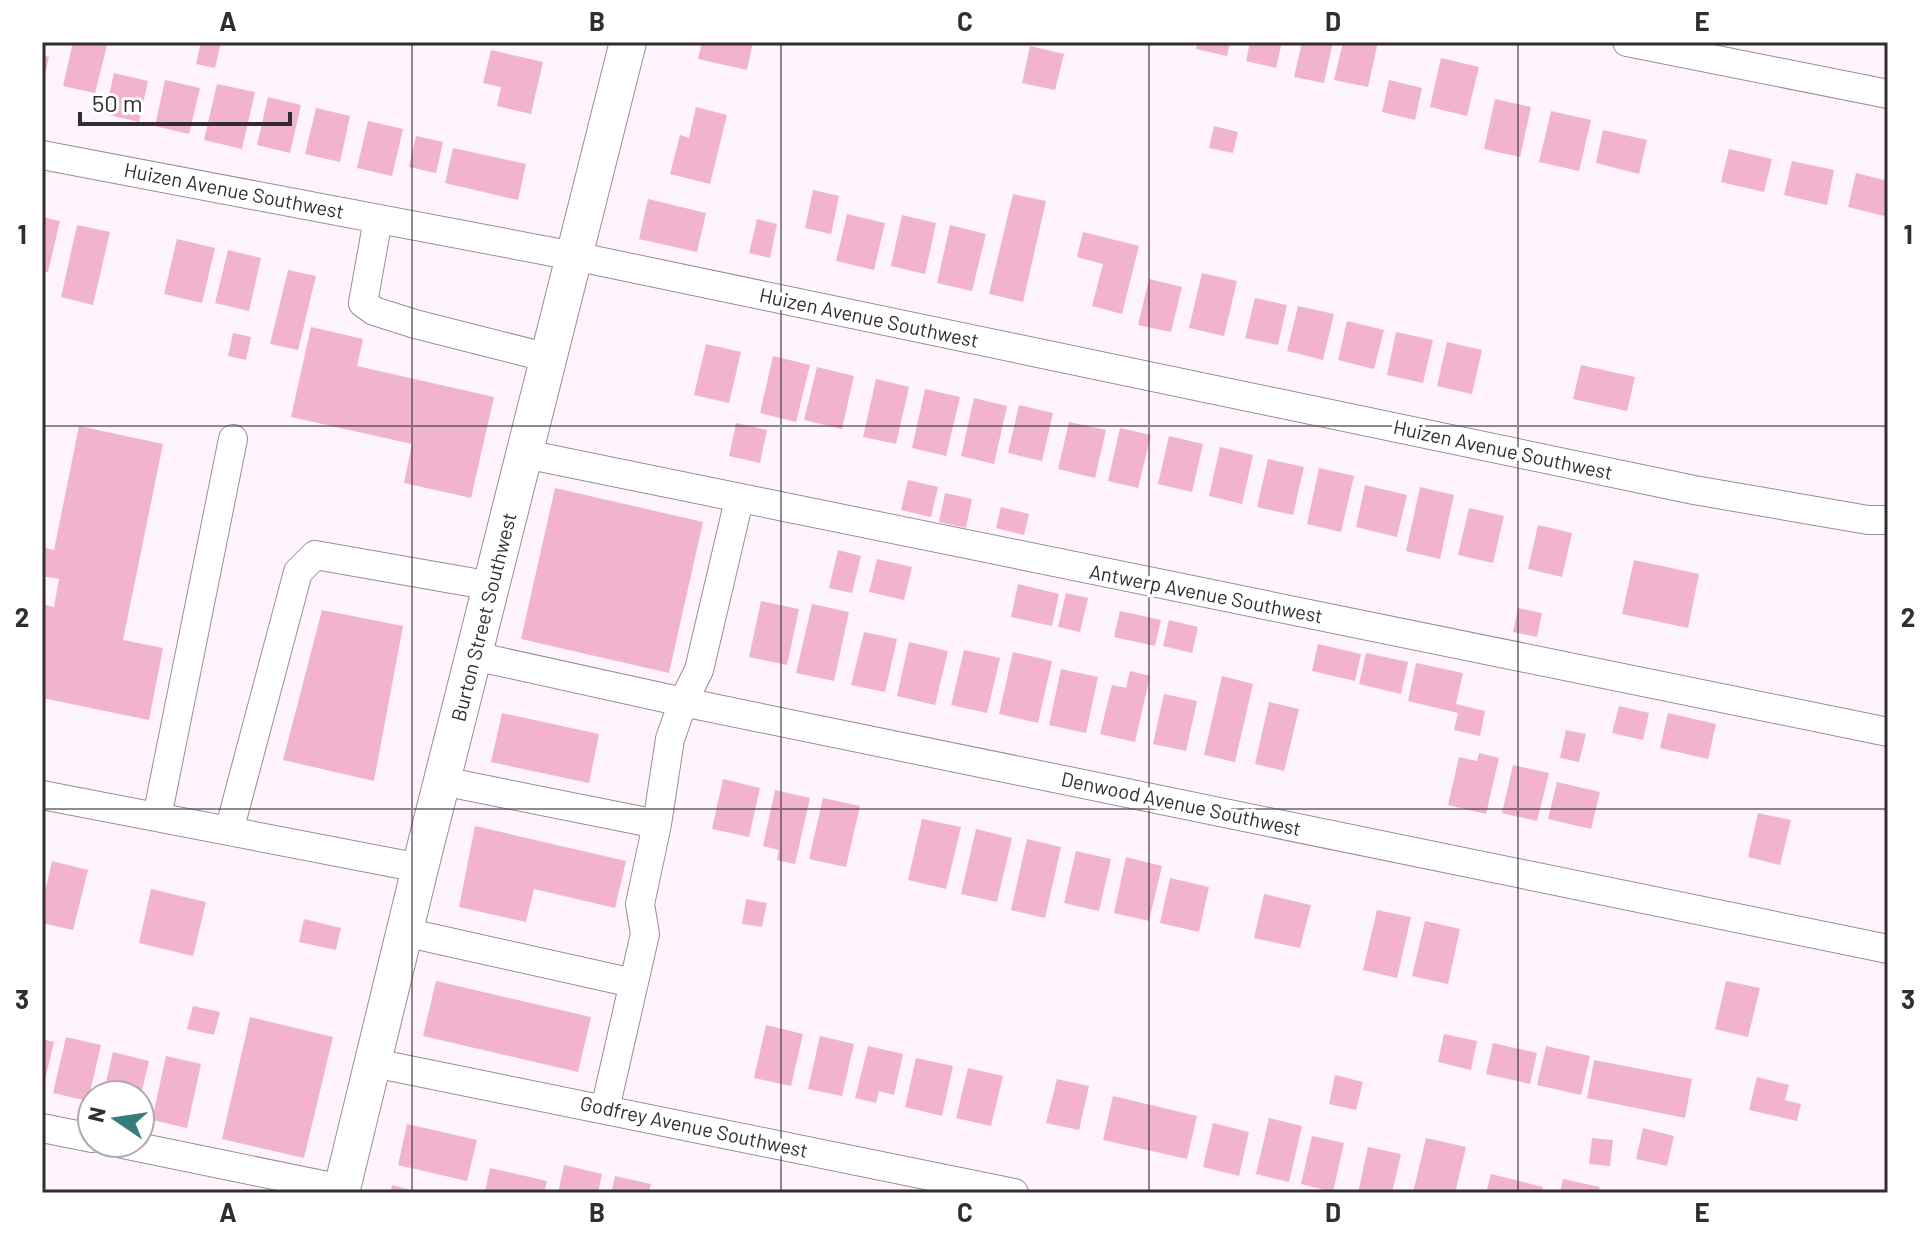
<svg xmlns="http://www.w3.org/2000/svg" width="1930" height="1235" viewBox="0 0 1930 1235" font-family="Barlow,sans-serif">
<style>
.building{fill:#f2b3ce}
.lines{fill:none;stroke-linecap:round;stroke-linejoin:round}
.minor-casing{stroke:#9a8d99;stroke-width:30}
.major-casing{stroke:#9a8d99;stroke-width:38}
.minor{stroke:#fff;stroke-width:28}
.major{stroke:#fff;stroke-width:36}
.grid{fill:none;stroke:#322d32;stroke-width:2;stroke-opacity:0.55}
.labels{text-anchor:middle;stroke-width:7;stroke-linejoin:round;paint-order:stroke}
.street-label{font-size:20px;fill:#322d32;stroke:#fff}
.neatline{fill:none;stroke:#322d32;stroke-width:3}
.grid-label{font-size:26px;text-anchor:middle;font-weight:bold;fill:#322d32}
</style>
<rect width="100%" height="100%" fill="#fff4fe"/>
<!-- building -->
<path class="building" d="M 73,42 L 107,45 L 95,93 L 63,86 Z
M 201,42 L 221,42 L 215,68 L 196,64 Z
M 702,42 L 753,42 L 747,70 L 698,59 Z
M 1198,42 L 1230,42 L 1227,56 L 1196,49 Z
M 1250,42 L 1282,42 L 1276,68 L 1246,61 Z
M 1302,42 L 1333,42 L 1324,83 L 1294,77 Z
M 1343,42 L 1378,42 L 1368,87 L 1334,80 Z
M 1030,46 L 1064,54 L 1055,90 L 1022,83 Z
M 491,50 L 543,62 L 531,114 L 497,106 L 501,87 L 483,83 Z
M 42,55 L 49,57 L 43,83 L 42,83 Z
M 1441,58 L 1479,67 L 1467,116 L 1430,107 Z
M 114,73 L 148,81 L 139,122 L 105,114 Z
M 165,80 L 200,88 L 189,134 L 155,126 Z
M 1389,80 L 1422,88 L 1415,120 L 1382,112 Z
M 217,84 L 255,92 L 242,149 L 204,140 Z
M 268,97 L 301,105 L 290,153 L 257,145 Z
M 1495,99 L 1531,107 L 1520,157 L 1484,149 Z
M 696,107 L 727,115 L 710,184 L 670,174 L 680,135 L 689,138 Z
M 316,108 L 350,116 L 340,162 L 305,154 Z
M 1551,111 L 1591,120 L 1579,171 L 1539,162 Z
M 368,121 L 403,129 L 392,176 L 357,168 Z
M 1214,126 L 1238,132 L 1233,153 L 1209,148 Z
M 1603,130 L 1647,140 L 1639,174 L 1596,163 Z
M 416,136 L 443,142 L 436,173 L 409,167 Z
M 453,148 L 526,164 L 518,200 L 445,183 Z
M 1729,149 L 1772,159 L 1764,192 L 1721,182 Z
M 1792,161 L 1834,170 L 1827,205 L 1784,195 Z
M 1856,173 L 1888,181 L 1888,217 L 1848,207 Z
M 813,190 L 839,196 L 831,234 L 805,228 Z
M 1013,194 L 1046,201 L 1023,302 L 989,294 Z
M 648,199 L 706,213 L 697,252 L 639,239 Z
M 847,214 L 885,223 L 874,270 L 836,261 Z
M 902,215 L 936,223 L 925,274 L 891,266 Z
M 42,217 L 60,221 L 48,272 L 42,271 Z
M 757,219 L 777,224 L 770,258 L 749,253 Z
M 77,225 L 110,232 L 93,305 L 61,297 Z
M 950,225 L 986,234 L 972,291 L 937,283 Z
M 1083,232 L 1139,246 L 1122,314 L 1092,306 L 1103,264 L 1077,257 Z
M 177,239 L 215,248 L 202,303 L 164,294 Z
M 228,250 L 261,258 L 249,311 L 215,303 Z
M 288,270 L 316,276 L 298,350 L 270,344 Z
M 1202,273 L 1237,281 L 1224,336 L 1189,328 Z
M 1149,279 L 1182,287 L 1171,332 L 1138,325 Z
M 1255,298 L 1287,305 L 1278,345 L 1245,338 Z
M 1298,306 L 1334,314 L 1323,360 L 1287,351 Z
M 1347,321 L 1384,330 L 1374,369 L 1338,360 Z
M 311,327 L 363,339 L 357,366 L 494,397 L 471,498 L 404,483 L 412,444 L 291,417 Z
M 1396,332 L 1433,340 L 1423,383 L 1387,375 Z
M 233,333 L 251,337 L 246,360 L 228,356 Z
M 1447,342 L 1482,350 L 1472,394 L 1437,386 Z
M 706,344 L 741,352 L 729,403 L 694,395 Z
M 773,356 L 810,365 L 796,422 L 760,413 Z
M 1581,365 L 1635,377 L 1627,411 L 1573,399 Z
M 817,367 L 854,376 L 842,429 L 804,420 Z
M 876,379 L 909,387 L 896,444 L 863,437 Z
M 925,389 L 960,397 L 946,456 L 912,448 Z
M 974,398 L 1007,406 L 994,464 L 961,456 Z
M 1019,405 L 1053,413 L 1042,461 L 1008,453 Z
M 1069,422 L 1106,430 L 1095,478 L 1058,469 Z
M 736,423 L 767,430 L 760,463 L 729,456 Z
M 79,426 L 163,444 L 123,640 L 163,648 L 149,720 L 42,698 L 42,604 L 54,607 L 59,579 L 42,576 L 42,561 L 45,548 L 54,550 Z
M 1120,428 L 1151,435 L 1138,488 L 1108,481 Z
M 1169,436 L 1203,444 L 1192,492 L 1158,484 Z
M 1220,447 L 1253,455 L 1242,504 L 1209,496 Z
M 1268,459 L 1304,467 L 1293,515 L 1257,507 Z
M 1319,468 L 1354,476 L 1341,532 L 1307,524 Z
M 908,480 L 938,487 L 931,517 L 901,510 Z
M 1365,485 L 1407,495 L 1397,537 L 1356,527 Z
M 1420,487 L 1454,495 L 1440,559 L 1406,551 Z
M 555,488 L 703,522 L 669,673 L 521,639 Z
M 945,493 L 972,499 L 966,528 L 939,522 Z
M 1001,507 L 1029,514 L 1024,535 L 996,528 Z
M 1469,508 L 1504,516 L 1493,563 L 1458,555 Z
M 1538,525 L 1572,533 L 1562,577 L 1528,569 Z
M 838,550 L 861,556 L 852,593 L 829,588 Z
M 877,559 L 912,567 L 904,600 L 869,592 Z
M 1634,560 L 1699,574 L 1688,628 L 1622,614 Z
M 1018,584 L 1059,594 L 1052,626 L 1011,617 Z
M 1066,593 L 1088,598 L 1080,632 L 1058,627 Z
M 761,601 L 799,609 L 787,665 L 749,657 Z
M 812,604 L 849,612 L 834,681 L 796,673 Z
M 1518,608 L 1542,613 L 1537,637 L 1513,632 Z
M 322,610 L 403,626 L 374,781 L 283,760 Z
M 1120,611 L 1161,620 L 1155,646 L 1114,637 Z
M 1169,620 L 1198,627 L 1192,653 L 1163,646 Z
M 864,632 L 897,639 L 885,692 L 851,685 Z
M 909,642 L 948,651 L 935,705 L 897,696 Z
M 1318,644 L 1361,654 L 1355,681 L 1312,671 Z
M 964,650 L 1000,658 L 987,713 L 951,705 Z
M 1013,652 L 1052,661 L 1038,723 L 999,714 Z
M 1366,653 L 1408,662 L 1401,694 L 1359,684 Z
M 1416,663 L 1463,673 L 1456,704 L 1485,711 L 1480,736 L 1454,730 L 1458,713 L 1408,701 Z
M 1061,669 L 1098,677 L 1086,733 L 1049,725 Z
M 1130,671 L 1150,676 L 1135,742 L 1100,734 L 1112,685 L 1126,688 Z
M 1222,676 L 1253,684 L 1235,762 L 1204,755 Z
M 1164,694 L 1197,701 L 1186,751 L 1153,744 Z
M 1269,702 L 1299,709 L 1284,771 L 1255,764 Z
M 1619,706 L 1649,713 L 1643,740 L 1612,733 Z
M 502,713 L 599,734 L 589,783 L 491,762 Z
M 1668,713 L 1716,724 L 1708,759 L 1660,748 Z
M 1566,730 L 1586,734 L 1579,762 L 1560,758 Z
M 1479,753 L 1499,758 L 1486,814 L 1448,805 L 1459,757 L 1477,761 Z
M 1513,765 L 1549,773 L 1537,821 L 1502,813 Z
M 723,779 L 760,788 L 749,837 L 712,829 Z
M 1557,782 L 1600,792 L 1591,829 L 1548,819 Z
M 775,790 L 810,798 L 795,864 L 777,860 L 779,850 L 763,846 Z
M 823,798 L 860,806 L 846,867 L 809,859 Z
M 1758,813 L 1791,820 L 1780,865 L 1748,857 Z
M 922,819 L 961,827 L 946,889 L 908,880 Z
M 475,826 L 626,861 L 615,908 L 534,889 L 526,922 L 459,907 Z
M 976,829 L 1012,838 L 997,902 L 961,894 Z
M 1027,839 L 1061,847 L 1045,918 L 1011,910 Z
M 1076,851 L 1111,859 L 1099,911 L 1064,903 Z
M 1126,857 L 1162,866 L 1149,921 L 1114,913 Z
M 52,861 L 88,870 L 73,930 L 42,923 L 42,905 Z
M 1170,878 L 1209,887 L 1199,932 L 1160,923 Z
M 151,889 L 206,902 L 193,956 L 139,943 Z
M 1264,894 L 1311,905 L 1300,948 L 1254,938 Z
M 746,899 L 767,903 L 762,927 L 742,924 Z
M 1377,910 L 1411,917 L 1397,978 L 1363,970 Z
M 304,919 L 341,928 L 336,950 L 299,942 Z
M 1425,921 L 1460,929 L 1448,984 L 1412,976 Z
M 436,981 L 591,1017 L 578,1072 L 423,1036 Z
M 1726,981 L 1760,988 L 1748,1037 L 1715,1029 Z
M 193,1006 L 220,1012 L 214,1035 L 187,1029 Z
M 250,1017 L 333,1037 L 304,1158 L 222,1139 Z
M 766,1025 L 803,1034 L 791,1086 L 754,1078 Z
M 1444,1034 L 1477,1041 L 1471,1070 L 1438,1062 Z
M 820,1036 L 854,1044 L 842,1096 L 808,1089 Z
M 66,1037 L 101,1045 L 88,1101 L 53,1093 Z
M 42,1039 L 54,1042 L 43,1088 L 42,1088 Z
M 1493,1043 L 1537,1053 L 1530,1084 L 1486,1074 Z
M 868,1046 L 903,1054 L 894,1095 L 879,1091 L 876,1103 L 855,1098 Z
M 1546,1046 L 1590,1056 L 1581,1095 L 1537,1085 Z
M 113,1052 L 149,1061 L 141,1095 L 103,1095 Z
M 166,1056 L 201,1064 L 187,1128 L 152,1120 Z
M 916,1058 L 953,1066 L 942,1116 L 905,1107 Z
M 1594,1060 L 1692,1079 L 1685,1118 L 1587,1098 Z
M 968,1068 L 1003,1076 L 991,1126 L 956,1118 Z
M 1335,1075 L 1363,1082 L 1356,1110 L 1329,1104 Z
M 1757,1077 L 1789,1085 L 1785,1100 L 1801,1104 L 1797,1121 L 1749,1110 Z
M 1057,1079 L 1089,1086 L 1079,1130 L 1046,1123 Z
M 1113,1096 L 1197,1116 L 1187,1159 L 1103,1140 Z
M 1269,1118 L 1302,1126 L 1289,1182 L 1256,1174 Z
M 1213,1123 L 1249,1132 L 1239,1176 L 1203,1167 Z
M 407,1124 L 477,1140 L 467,1181 L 398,1165 Z
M 1643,1128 L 1674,1136 L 1667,1166 L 1636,1159 Z
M 1312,1136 L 1344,1143 L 1333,1192 L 1301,1184 Z
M 1426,1138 L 1466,1147 L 1455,1193 L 1413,1193 Z
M 1592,1138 L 1613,1140 L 1610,1166 L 1589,1164 Z
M 1368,1147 L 1401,1154 L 1392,1193 L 1358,1193 Z
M 564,1165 L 602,1174 L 598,1193 L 558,1193 Z
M 490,1168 L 547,1181 L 544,1193 L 485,1191 Z
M 1491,1174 L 1543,1187 L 1542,1193 L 1486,1193 Z
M 615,1176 L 651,1184 L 649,1193 L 611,1193 Z
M 1563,1179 L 1600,1187 L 1598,1193 L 1560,1193 Z
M 392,1185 L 419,1192 L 419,1193 L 390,1193 Z"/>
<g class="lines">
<!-- minor casing -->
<g class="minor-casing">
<path id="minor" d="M 1627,42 L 1888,94
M 42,155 L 574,256 L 1694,490 L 1868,520 L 1888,520
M 378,219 L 363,303 L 374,311 L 415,324 L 549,358
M 525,454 L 1888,732
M 474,656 L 683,702 L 1888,949
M 442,781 L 657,824
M 42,795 L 420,868
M 157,817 L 233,439
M 229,831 L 298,572 L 315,555 L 492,586
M 404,932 L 633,983
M 374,1063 L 1014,1193
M 605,1109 L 645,934 L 640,904 L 657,824 L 670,739 L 683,702 L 699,670 L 739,500
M 42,1128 L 92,1138
M 118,1143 L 342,1189"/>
</g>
<!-- major casing -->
<g class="major-casing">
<path id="major" d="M 341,1193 L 420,868 L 628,42"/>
</g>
<!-- minor -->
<use href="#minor" class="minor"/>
<!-- major -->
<use href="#major" class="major"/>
</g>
<!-- grid -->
<path class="grid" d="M 412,42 L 412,1193M 781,42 L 781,1193M 1149,42 L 1149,1193M 1518,42 L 1518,1193M 42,426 L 1888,426M 42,809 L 1888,809"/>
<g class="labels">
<!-- street labels -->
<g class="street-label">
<text transform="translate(234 191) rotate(11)" y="7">Huizen Avenue Southwest</text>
<text transform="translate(869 318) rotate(12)" y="7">Huizen Avenue Southwest</text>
<text transform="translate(1503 450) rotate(12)" y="7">Huizen Avenue Southwest</text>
<text transform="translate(1206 594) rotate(11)" y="7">Antwerp Avenue Southwest</text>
<text transform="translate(484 617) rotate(-76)" y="7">Burton Street Southwest</text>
<text transform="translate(1181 804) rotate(12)" y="7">Denwood Avenue Southwest</text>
<text transform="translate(694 1127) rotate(12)" y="7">Godfrey Avenue Southwest</text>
</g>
</g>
<!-- border -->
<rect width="1930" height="1235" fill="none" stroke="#ffffff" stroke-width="88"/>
<!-- north arrow -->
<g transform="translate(116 1119) rotate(283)"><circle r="38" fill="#ffffff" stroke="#adabad" stroke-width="2"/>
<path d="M0-6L14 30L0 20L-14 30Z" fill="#347d7a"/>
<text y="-12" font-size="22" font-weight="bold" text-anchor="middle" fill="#322d32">N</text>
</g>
<!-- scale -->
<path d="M80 112v12h210v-12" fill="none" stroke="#322d32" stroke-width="4"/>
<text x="92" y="112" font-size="24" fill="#322d32" stroke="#ffffff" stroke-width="6" paint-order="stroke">50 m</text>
<rect x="44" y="44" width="1842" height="1147" class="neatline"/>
<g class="grid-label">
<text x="228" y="31">A</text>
<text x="597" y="31">B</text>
<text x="965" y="31">C</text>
<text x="1333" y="31">D</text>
<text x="1702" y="31">E</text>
<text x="22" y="244">1</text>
<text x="1908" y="244">1</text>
<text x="22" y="627">2</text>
<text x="1908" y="627">2</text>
<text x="22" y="1009">3</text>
<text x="1908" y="1009">3</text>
<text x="228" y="1222">A</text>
<text x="597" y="1222">B</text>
<text x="965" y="1222">C</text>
<text x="1333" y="1222">D</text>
<text x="1702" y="1222">E</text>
</g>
</svg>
